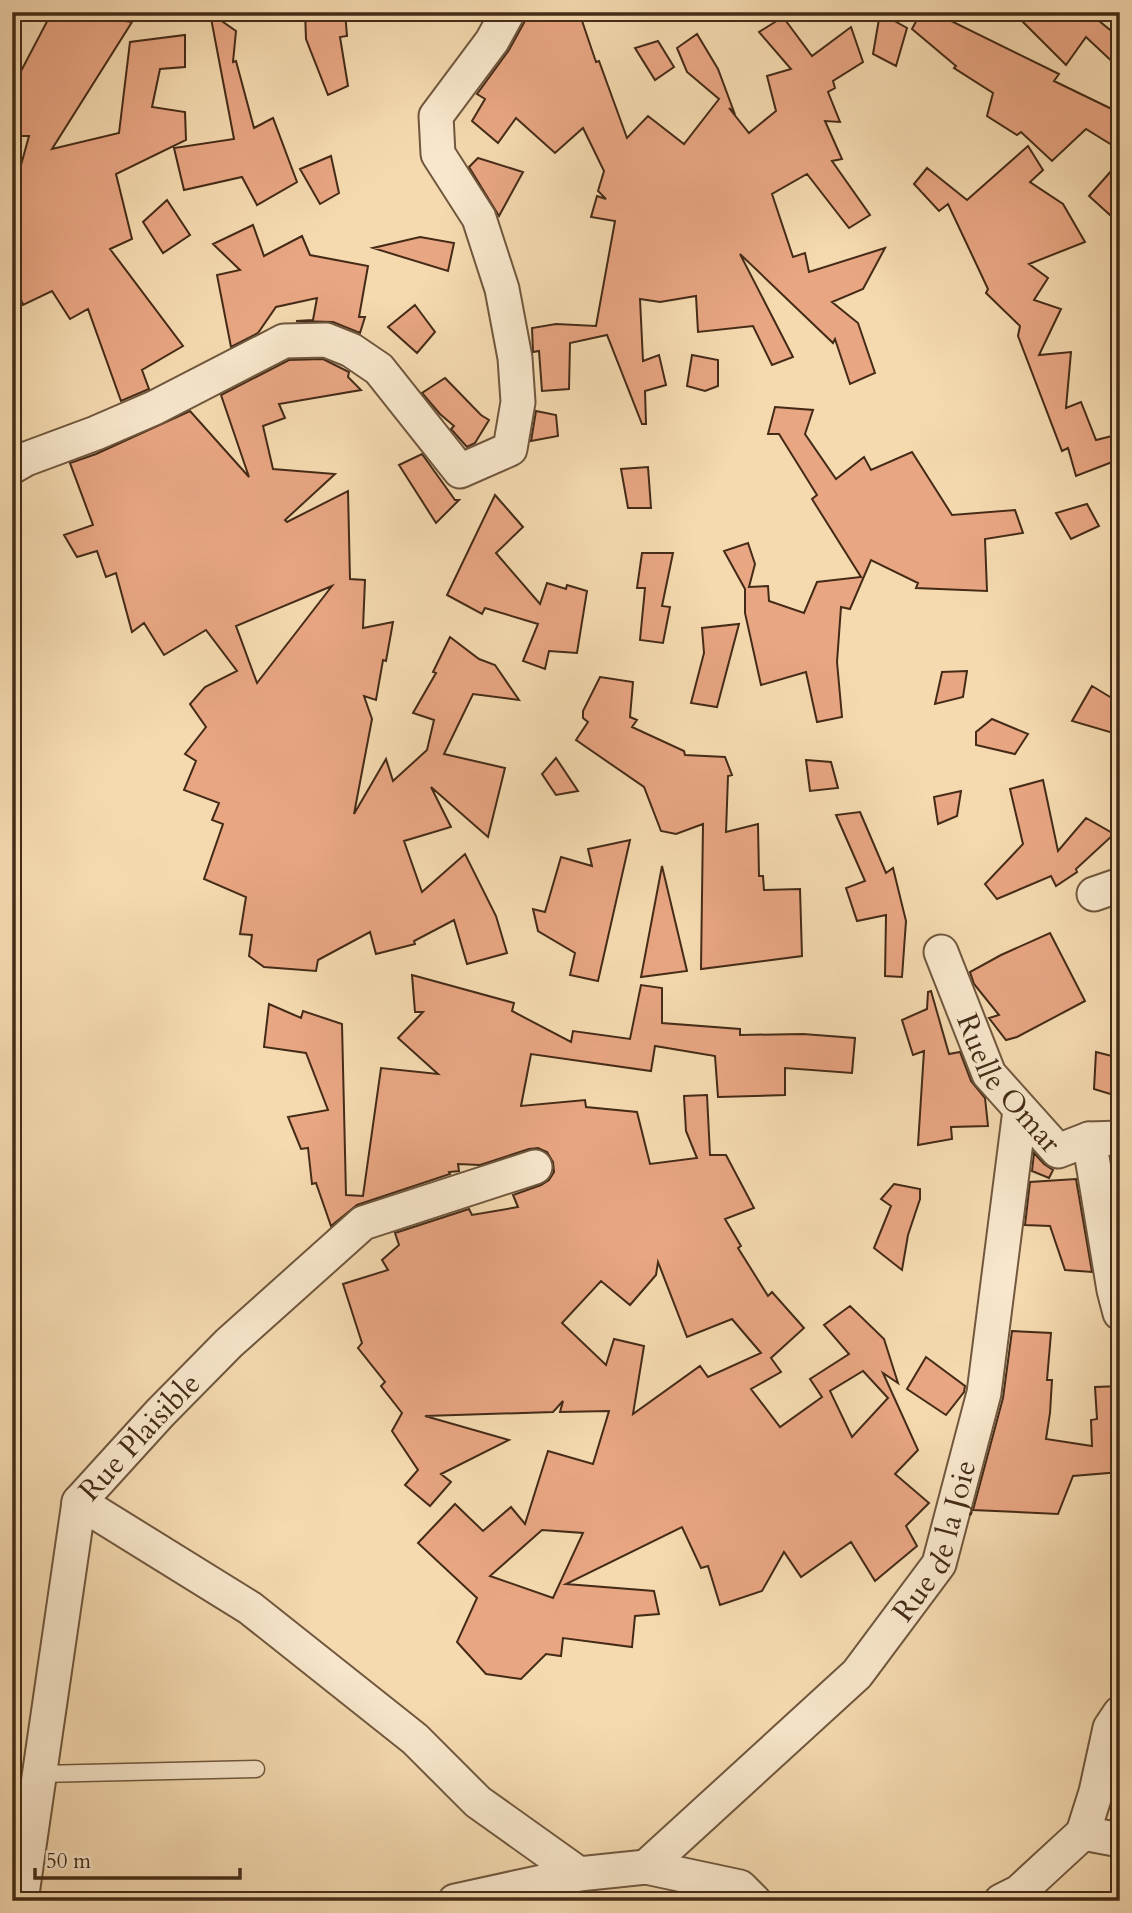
<svg xmlns="http://www.w3.org/2000/svg" width="1132" height="1913" viewBox="0 0 1132 1913" font-family="Cardo,serif">
<style>
.building{fill:#e9a683;stroke:#442b17;stroke-width:2;fill-rule:evenodd}
.lines{fill:none;stroke-linecap:round;stroke-linejoin:round}
.service-casing{stroke:#70573d;stroke-width:19}
.minor-casing{stroke:#70573d;stroke-width:37}
.service{stroke:#f8e7cc;stroke-width:16}
.minor{stroke:#f8e7cc;stroke-width:33}
.labels{text-anchor:middle;stroke-width:6;stroke-linejoin:round;paint-order:stroke}
.street-label{font-size:30px;fill:#442b17;stroke:#f8e7cc}
</style>
<rect width="100%" height="100%" fill="#f5dab0"/>
<filter id="stains"><feTurbulence type="fractalNoise" baseFrequency=".00286" numOctaves="4"/><feColorMatrix values="0 0 0 0 .2 0 0 0 0 .09 0 0 0 0 .02 0 0 0 .5 -.17"/></filter>
<radialGradient id="worn" r=".72"><stop offset=".6" stop-color="#630" stop-opacity="0"/><stop offset="1" stop-color="#630" stop-opacity=".3"/></radialGradient>
<!-- building -->
<path class="building" d="M 52,12 L 93,12 L 91,16 L 132,22 L 52,149 L 119,133 L 130,42 L 185,35 L 185,67 L 160,69 L 152,107 L 185,112 L 186,140 L 116,174 L 132,239 L 110,249 L 183,346 L 142,370 L 149,389 L 121,401 L 88,309 L 70,319 L 52,291 L 23,305 L 12,278 L 12,198 L 29,136 L 12,136 L 12,70 L 20,73 Z
M 305,12 L 345,12 L 347,36 L 340,37 L 348,86 L 328,95 L 306,39 Z
M 527,12 L 579,12 L 596,62 L 599,61 L 627,138 L 648,116 L 684,144 L 719,99 L 687,72 L 677,48 L 697,34 L 718,69 L 734,112 L 729,108 L 749,133 L 776,111 L 767,76 L 791,69 L 759,32 L 783,17 L 812,56 L 851,27 L 863,62 L 833,81 L 835,88 L 828,92 L 840,122 L 825,121 L 842,159 L 832,161 L 870,215 L 849,228 L 807,174 L 772,194 L 793,257 L 805,253 L 809,272 L 885,248 L 863,289 L 832,302 L 858,323 L 875,373 L 850,384 L 835,339 L 833,343 L 740,254 L 793,357 L 772,365 L 753,326 L 698,332 L 696,296 L 660,302 L 640,299 L 643,361 L 659,355 L 666,385 L 645,391 L 646,424 L 642,424 L 607,335 L 570,343 L 569,389 L 542,391 L 539,351 L 533,352 L 532,328 L 556,324 L 596,326 L 615,221 L 591,217 L 597,196 L 606,199 L 598,191 L 604,171 L 583,128 L 555,153 L 516,118 L 498,143 L 472,121 L 485,99 L 477,94 L 509,50 L 525,21 Z
M 921,12 L 933,12 L 1059,74 L 1054,81 L 1120,113 L 1120,150 L 1086,129 L 1052,161 L 1021,132 L 1017,135 L 987,116 L 993,93 L 954,68 L 956,66 L 912,29 Z
M 1061,12 L 1088,12 L 1120,38 L 1120,69 L 1086,37 L 1066,65 L 1021,20 Z
M 210,13 L 236,31 L 233,62 L 236,61 L 254,128 L 273,118 L 297,182 L 257,205 L 242,177 L 184,190 L 174,148 L 234,139 Z
M 880,13 L 907,28 L 896,66 L 873,54 Z
M 658,41 L 674,67 L 655,80 L 635,48 Z
M 1028,146 L 1043,170 L 1030,182 L 1063,204 L 1085,242 L 1029,264 L 1048,278 L 1034,300 L 1061,309 L 1039,355 L 1071,352 L 1066,408 L 1081,402 L 1096,440 L 1120,434 L 1120,459 L 1076,476 L 1068,448 L 1062,451 L 1018,336 L 1020,326 L 986,293 L 988,289 L 948,204 L 939,211 L 914,184 L 927,168 L 967,200 Z
M 331,156 L 339,193 L 320,204 L 300,169 Z
M 478,158 L 523,172 L 499,216 L 469,167 Z
M 1120,161 L 1120,202 L 1110,215 L 1089,196 Z
M 167,200 L 190,235 L 163,253 L 143,222 Z
M 253,225 L 264,256 L 302,236 L 310,255 L 368,266 L 359,317 L 365,317 L 360,333 L 333,322 L 296,321 L 313,320 L 317,298 L 276,307 L 258,333 L 231,347 L 217,275 L 240,270 L 213,244 Z
M 420,237 L 454,243 L 448,271 L 373,248 Z
M 415,305 L 435,332 L 417,353 L 388,327 Z
M 692,355 L 718,360 L 718,386 L 705,391 L 687,386 Z
M 323,359 L 349,372 L 348,377 L 361,390 L 279,404 L 285,418 L 263,426 L 273,469 L 335,474 L 285,520 L 287,522 L 348,491 L 350,579 L 365,580 L 363,628 L 393,622 L 386,661 L 383,660 L 376,700 L 364,696 L 372,719 L 354,814 L 386,759 L 393,781 L 427,750 L 434,720 L 413,713 L 436,673 L 433,672 L 450,637 L 479,659 L 495,665 L 519,700 L 473,694 L 444,754 L 505,768 L 488,837 L 431,787 L 451,827 L 404,841 L 422,892 L 465,854 L 496,916 L 507,953 L 467,964 L 454,920 L 414,941 L 415,944 L 376,954 L 370,932 L 318,960 L 316,971 L 264,967 L 249,956 L 252,935 L 240,934 L 246,897 L 204,879 L 223,824 L 212,820 L 219,803 L 184,790 L 196,761 L 185,754 L 206,727 L 190,704 L 205,687 L 237,671 L 206,630 L 164,655 L 144,623 L 132,632 L 116,573 L 106,577 L 97,551 L 77,557 L 64,535 L 93,525 L 70,463 L 96,454 L 190,411 L 249,477 L 221,395 L 289,360 ZM 332,586 L 257,683 L 236,626 Z
M 445,378 L 481,415 L 489,420 L 475,443 L 467,447 L 451,429 L 454,426 L 440,414 L 422,393 Z
M 775,407 L 813,410 L 805,434 L 836,479 L 864,457 L 871,470 L 912,452 L 952,515 L 1015,510 L 1023,533 L 985,539 L 987,591 L 916,588 L 918,583 L 871,560 L 850,609 L 841,607 L 837,662 L 842,717 L 817,722 L 806,672 L 761,685 L 745,613 L 745,589 L 724,551 L 748,543 L 755,564 L 749,587 L 768,586 L 769,601 L 804,613 L 817,582 L 861,577 L 812,499 L 817,495 L 779,434 L 768,434 Z
M 536,411 L 556,415 L 558,436 L 531,441 Z
M 422,454 L 455,500 L 459,500 L 436,523 L 399,465 Z
M 648,467 L 651,508 L 628,508 L 621,469 Z
M 495,495 L 523,527 L 496,553 L 540,604 L 547,583 L 566,589 L 567,585 L 587,591 L 577,653 L 549,651 L 545,669 L 523,661 L 538,624 L 485,608 L 482,614 L 447,595 Z
M 1087,504 L 1099,526 L 1071,539 L 1056,513 Z
M 642,553 L 673,553 L 662,606 L 670,607 L 663,643 L 640,640 L 645,588 L 637,588 Z
M 739,624 L 717,707 L 691,703 L 704,653 L 702,628 Z
M 967,671 L 963,697 L 935,704 L 942,672 Z
M 600,677 L 633,682 L 630,717 L 637,720 L 632,727 L 684,751 L 685,755 L 725,757 L 732,775 L 728,776 L 726,832 L 758,824 L 759,876 L 763,876 L 764,890 L 800,889 L 802,956 L 701,969 L 703,824 L 676,834 L 661,831 L 644,787 L 576,740 L 588,722 L 583,718 L 583,711 Z
M 1092,686 L 1120,703 L 1120,735 L 1072,721 Z
M 992,719 L 1028,734 L 1015,754 L 976,745 L 976,732 Z
M 556,758 L 578,791 L 556,795 L 542,774 Z
M 806,760 L 831,762 L 838,788 L 810,791 Z
M 1043,780 L 1058,851 L 1086,818 L 1114,834 L 1076,869 L 1077,872 L 1056,886 L 1051,876 L 997,899 L 985,884 L 1023,844 L 1010,789 Z
M 961,791 L 957,816 L 938,824 L 934,797 Z
M 860,812 L 886,873 L 893,868 L 906,921 L 902,977 L 885,976 L 886,915 L 857,921 L 846,888 L 865,881 L 836,815 Z
M 630,840 L 598,981 L 570,975 L 575,953 L 538,931 L 533,909 L 545,912 L 561,857 L 592,866 L 588,849 Z
M 662,866 L 687,971 L 641,977 Z
M 1050,933 L 1085,1001 L 1017,1037 L 1006,1040 L 989,1018 L 999,1015 L 974,984 L 970,972 L 1001,955 Z
M 412,975 L 514,1003 L 512,1011 L 571,1042 L 573,1031 L 630,1039 L 641,985 L 662,988 L 662,1023 L 740,1029 L 740,1035 L 803,1034 L 855,1038 L 852,1073 L 785,1068 L 785,1095 L 718,1097 L 715,1056 L 655,1046 L 651,1071 L 531,1054 L 521,1106 L 585,1100 L 586,1107 L 637,1112 L 650,1164 L 697,1158 L 686,1131 L 684,1096 L 707,1095 L 710,1155 L 726,1155 L 754,1208 L 725,1219 L 741,1246 L 738,1248 L 768,1296 L 772,1292 L 804,1328 L 771,1358 L 781,1372 L 751,1389 L 780,1427 L 822,1397 L 810,1379 L 849,1354 L 824,1325 L 850,1306 L 884,1339 L 898,1383 L 883,1373 L 918,1450 L 895,1474 L 929,1503 L 906,1526 L 917,1546 L 875,1581 L 851,1542 L 801,1577 L 784,1552 L 762,1591 L 720,1605 L 708,1566 L 701,1568 L 682,1527 L 566,1584 L 654,1591 L 659,1614 L 635,1616 L 632,1647 L 563,1638 L 561,1656 L 546,1654 L 521,1679 L 486,1674 L 457,1642 L 477,1598 L 418,1543 L 455,1504 L 483,1531 L 511,1507 L 525,1524 L 548,1451 L 593,1464 L 609,1411 L 560,1412 L 563,1401 L 553,1412 L 425,1416 L 509,1440 L 441,1474 L 451,1482 L 430,1506 L 405,1485 L 418,1470 L 392,1431 L 402,1413 L 381,1386 L 385,1382 L 358,1348 L 362,1343 L 343,1284 L 388,1270 L 382,1260 L 399,1245 L 395,1233 L 469,1209 L 472,1215 L 518,1207 L 513,1195 L 541,1185 L 549,1180 L 554,1172 L 553,1162 L 547,1152 L 538,1148 L 529,1149 L 480,1165 L 458,1164 L 459,1171 L 449,1172 L 450,1174 L 357,1205 L 331,1226 L 316,1183 L 312,1184 L 308,1148 L 301,1149 L 288,1117 L 328,1110 L 306,1053 L 264,1047 L 269,1004 L 301,1018 L 303,1011 L 342,1024 L 346,1195 L 363,1196 L 381,1068 L 438,1074 L 398,1038 L 423,1012 L 415,1012 ZM 658,1262 L 687,1337 L 732,1319 L 761,1353 L 708,1377 L 700,1366 L 633,1414 L 644,1346 L 614,1339 L 606,1365 L 562,1323 L 601,1281 L 630,1305 L 656,1275 ZM 863,1371 L 888,1398 L 852,1437 L 830,1391 ZM 542,1530 L 583,1533 L 553,1598 L 490,1576 Z
M 931,991 L 949,1054 L 960,1052 L 971,1081 L 985,1098 L 988,1126 L 951,1127 L 952,1139 L 918,1145 L 924,1051 L 913,1055 L 902,1020 L 927,1009 L 928,992 Z
M 1096,1052 L 1120,1058 L 1120,1097 L 1094,1089 Z
M 1034,1153 L 1044,1164 L 1053,1170 L 1049,1178 L 1032,1171 Z
M 1076,1179 L 1092,1272 L 1065,1270 L 1050,1226 L 1025,1225 L 1030,1182 Z
M 894,1184 L 920,1189 L 920,1199 L 908,1235 L 902,1270 L 874,1248 L 891,1206 L 881,1199 Z
M 1012,1331 L 1051,1333 L 1047,1380 L 1052,1380 L 1050,1413 L 1046,1439 L 1092,1446 L 1091,1420 L 1097,1419 L 1095,1387 L 1120,1386 L 1120,1472 L 1073,1476 L 1058,1514 L 973,1510 L 1003,1398 Z
M 926,1357 L 965,1386 L 964,1392 L 946,1415 L 907,1389 Z"/>
<g class="lines">
<!-- service casing -->
<g class="service-casing">
<path id="service" d="M 40,1774 L 256,1769"/>
</g>
<!-- minor casing -->
<g class="minor-casing">
<g id="minor">
<path d="M 12,467 L 26,459 L 96,433 L 154,408 L 284,341 L 326,340 L 351,350 L 379,369 L 460,471 L 510,449 L 518,402 L 515,358 L 502,289 L 479,218 L 438,154 L 436,116 L 492,41 L 508,12"/>
<path d="M 1094,894 L 1120,885"/>
<path id="s1" d="M 941,952 L 989,1074 L 1058,1151 L 1089,1139 L 1120,1138"/>
<path d="M 1089,1139 L 1114,1290 L 1120,1313"/>
<path d="M 79,1502 L 250,1608 L 415,1739 L 478,1802 L 579,1874"/>
<path d="M 1083,1833 L 1096,1792 L 1110,1728 L 1120,1713"/>
<path d="M 1083,1833 L 1120,1840"/>
<path id="s2" d="M 646,1867 L 857,1674 L 939,1564 L 984,1393 L 1020,1110"/>
<path id="s3" d="M 21,1901 L 79,1502 L 160,1413 L 229,1343 L 363,1223 L 535,1167"/>
<path d="M 455,1901 L 579,1874 L 646,1867 L 740,1887 L 754,1901"/>
<path d="M 1001,1901 L 1019,1892 L 1083,1833"/>
</g>
</g>
<!-- service -->
<use href="#service" class="service"/>
<!-- minor -->
<use href="#minor" class="minor"/>
</g>
<g class="labels">
<!-- street labels -->
<g class="street-label">
<text dy="10" stroke="none"><textPath href="#s1" startOffset="149">Ruelle Omar</textPath></text>
<text dy="10" stroke="none"><textPath href="#s3" startOffset="492">Rue Plaisible</textPath></text>
<text dy="10" stroke="none"><textPath href="#s2" startOffset="443">Rue de la Joie</textPath></text>
</g>
</g>
<!-- margin -->
<rect width="1132" height="1913" fill="none" stroke="#f5dab0" stroke-width="42"/>
<rect x="14" y="14" width="1104" height="1885" fill="none" stroke="#442b17" stroke-width="3.5"/>
<rect x="21" y="21" width="1090" height="1871" fill="none" stroke="#442b17" stroke-width="2"/>
<!-- scale -->
<path d="M35 1868v10h205v-10" fill="none" stroke="#442b17" stroke-width="3.5"/>
<text x="46" y="1868" font-size="21" fill="#442b17" stroke="#f8e7cc" stroke-width="5" paint-order="stroke">50 m</text>
<rect width="100%" height="100%" filter="url(#stains)"/>
<rect width="100%" height="100%" fill="url(#worn)"/>
</svg>
